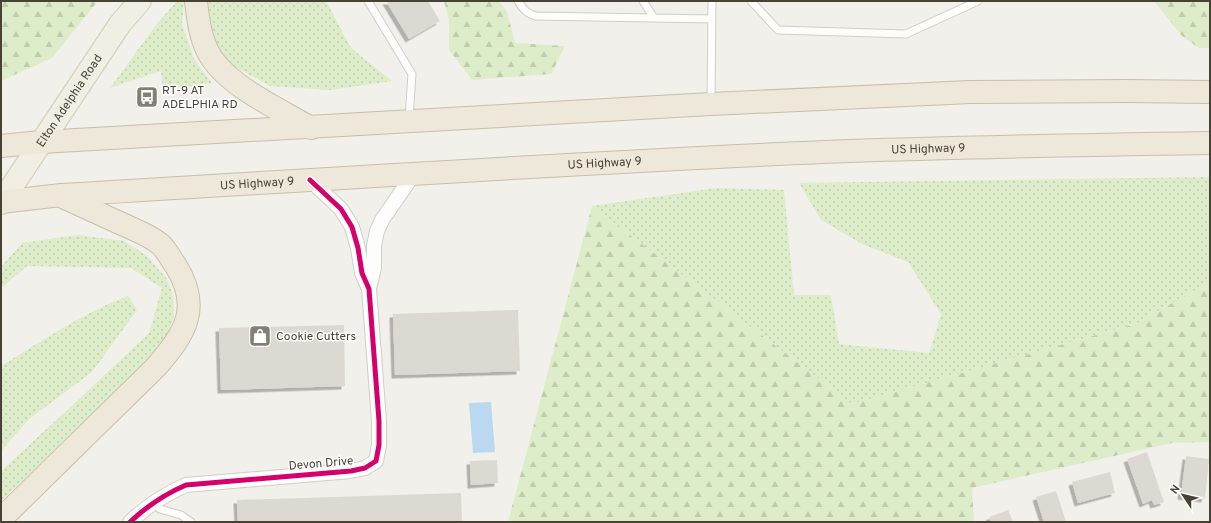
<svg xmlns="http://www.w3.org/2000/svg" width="1211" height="523" viewBox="0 0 1211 523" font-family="Overpass,sans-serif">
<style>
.grass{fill:url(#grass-dots)}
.forest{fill:url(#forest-firs)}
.water{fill:#bad8f0}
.building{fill:#dbd9d2;filter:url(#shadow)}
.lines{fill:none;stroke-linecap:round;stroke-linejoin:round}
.lane-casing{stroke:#cfcec8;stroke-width:9}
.street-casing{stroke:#cfcec8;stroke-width:16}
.primary-casing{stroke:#d4cdb7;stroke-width:24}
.highway-casing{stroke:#cabfa5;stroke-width:24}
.lane{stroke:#fdfdfc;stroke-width:7}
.street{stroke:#fdfdfc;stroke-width:14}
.primary{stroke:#f1eee4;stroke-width:22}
.highway{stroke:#ede8d9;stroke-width:22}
.cycleway-casing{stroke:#fff;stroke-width:8}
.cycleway{stroke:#d6006c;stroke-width:5}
.labels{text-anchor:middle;stroke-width:3;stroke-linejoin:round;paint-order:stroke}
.poi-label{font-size:12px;fill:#484236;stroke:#fff;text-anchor:start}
.street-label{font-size:12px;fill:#484236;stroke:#fff}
</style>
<defs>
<pattern id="grass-dots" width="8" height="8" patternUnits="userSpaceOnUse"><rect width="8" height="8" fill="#ddedca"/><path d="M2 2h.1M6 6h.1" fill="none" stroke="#bfccae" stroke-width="1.8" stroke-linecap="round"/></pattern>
<pattern id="forest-firs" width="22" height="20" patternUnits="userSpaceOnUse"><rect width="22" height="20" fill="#ddedca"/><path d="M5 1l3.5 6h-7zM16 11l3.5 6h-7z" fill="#bfccae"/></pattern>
<filter id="shadow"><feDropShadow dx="-3.5" dy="3.5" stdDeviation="0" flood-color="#0004"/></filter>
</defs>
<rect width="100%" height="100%" fill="#f1f0ea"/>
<!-- grass -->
<path class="grass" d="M 177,1 L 184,1 L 182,24 L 194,59 L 212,83 L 163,89 L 161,71 L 110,88 L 156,25 Z
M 209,1 L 326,1 L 351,48 L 392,81 L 330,90 L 270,86 L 226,62 L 207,26 Z
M 1210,177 L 1210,282 L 1135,324 L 852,404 L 592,206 L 717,188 L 784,190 L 794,295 L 831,295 L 839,344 L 929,353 L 941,314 L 908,262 L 862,244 L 821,220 L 799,183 Z
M 78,235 L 124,241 L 146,255 L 167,279 L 173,295 L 174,317 L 165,340 L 151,358 L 1,501 L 1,471 L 77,401 L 149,333 L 162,288 L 131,268 L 27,266 L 1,288 L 1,267 L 22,243 Z
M 128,296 L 137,310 L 92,372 L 29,419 L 1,451 L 1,366 C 42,341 83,313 128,296 Z"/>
<!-- forest -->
<path class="forest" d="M 1,1 L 98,1 L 52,58 L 1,81 Z
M 444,1 L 499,1 L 507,12 L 515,43 L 565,46 L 551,74 L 472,80 L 449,50 L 449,20 Z
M 1154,1 L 1210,1 L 1210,48 L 1199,48 L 1182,36 Z
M 592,206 L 852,404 L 1135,324 L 1210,282 L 1210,442 L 1172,443 L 972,488 L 974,522 L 508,522 Z"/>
<!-- water -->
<path class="water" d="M 491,402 L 495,452 L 473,453 L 469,403 Z"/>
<!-- building -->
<path class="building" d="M 386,1 L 428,1 L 440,21 L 409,39 Z
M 518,310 L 520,371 L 395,375 L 393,314 Z
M 344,325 L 345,386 L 221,390 L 219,328 Z
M 1147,452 L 1164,502 L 1154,505 L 1152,500 L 1143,504 L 1127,459 Z
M 1186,456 L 1209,459 L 1205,499 L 1181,496 Z
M 497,460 L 498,483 L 471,485 L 470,461 Z
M 1110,472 L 1115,493 L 1078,503 L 1072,482 Z
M 1056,491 L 1066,522 L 1044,522 L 1036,497 Z
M 461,493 L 462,522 L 238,522 L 237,500 Z
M 1008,510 L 1013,522 L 991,522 L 989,517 Z"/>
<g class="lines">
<!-- lane casing -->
<g class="lane-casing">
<path id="lane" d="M 368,1 L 412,74 L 409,119
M 518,1 C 523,9 527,14 536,16 L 711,19
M 643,1 L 654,18
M 751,1 L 778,30 L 906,34 L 978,1
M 711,102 L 712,1
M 152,503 L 160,509 L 181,515 L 191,522"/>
</g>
<!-- street casing -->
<g class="street-casing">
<path id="street" d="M 369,289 L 374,268 L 374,246 L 377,231 L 382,220 L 413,175
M 130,522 C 147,506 165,494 186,485 L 351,471 L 365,468 L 376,461 L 379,445 L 379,421 L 369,289 L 362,273 L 358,248 L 352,227 L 341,209 L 310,180"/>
</g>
<!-- primary casing -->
<g class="primary-casing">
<g id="primary">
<path id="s1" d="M 1,203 L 120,24 L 140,1"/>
</g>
</g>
<!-- highway casing -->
<g class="highway-casing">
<g id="highway">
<path d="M 196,1 C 198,19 200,36 208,52 C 225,85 279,109 311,128"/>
<path d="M 1,146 L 41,142 L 711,104 L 970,92 L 1127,91 L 1210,92"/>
<path id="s2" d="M 1,202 L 61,195 C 314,180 568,163 823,152 C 952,147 1081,145 1210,143"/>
<path d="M 1,519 L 156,367 C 185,334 202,308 176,266 C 171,259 166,249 160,244 C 149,235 135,230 122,224 C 102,215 83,206 63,197"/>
</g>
</g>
<!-- lane -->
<use href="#lane" class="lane"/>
<!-- street -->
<use href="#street" class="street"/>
<!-- primary -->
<use href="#primary" class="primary"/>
<!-- highway -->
<use href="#highway" class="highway"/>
<!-- cycleway casing -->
<g class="cycleway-casing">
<path id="cycleway" d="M 130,522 C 147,506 165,494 186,485 L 351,471 L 365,468 L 376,461 L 379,445 L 379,421 L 369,289 L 362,273 L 358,248 L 352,227 L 341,209 L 310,180"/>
</g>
<!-- cycleway -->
<use href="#cycleway" class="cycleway"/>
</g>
<!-- icons -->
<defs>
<g id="bus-square" transform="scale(1.15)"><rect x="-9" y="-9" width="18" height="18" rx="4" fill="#837f75" stroke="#fff"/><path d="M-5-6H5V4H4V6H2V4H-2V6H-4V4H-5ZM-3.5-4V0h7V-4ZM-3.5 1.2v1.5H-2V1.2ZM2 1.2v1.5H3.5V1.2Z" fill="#fff"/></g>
<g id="shop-square" transform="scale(1.15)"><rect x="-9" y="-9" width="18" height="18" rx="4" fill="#837f75" stroke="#fff"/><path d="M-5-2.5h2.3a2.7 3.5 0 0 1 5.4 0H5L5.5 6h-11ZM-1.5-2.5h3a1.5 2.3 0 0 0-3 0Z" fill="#fff"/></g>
</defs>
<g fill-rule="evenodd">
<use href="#bus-square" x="147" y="97"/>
<use href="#shop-square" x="260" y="336"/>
</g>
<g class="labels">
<!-- poi labels -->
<g class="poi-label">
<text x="162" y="94">RT-9 AT<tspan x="162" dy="14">ADELPHIA RD</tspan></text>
<text x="276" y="340">Cookie Cutters</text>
</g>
<!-- street labels -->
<g class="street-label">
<text dy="4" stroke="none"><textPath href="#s1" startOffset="123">Elton Adelphia Road</textPath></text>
<text dy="4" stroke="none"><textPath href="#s2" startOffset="929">US Highway 9</textPath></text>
<text dy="4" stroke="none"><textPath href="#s2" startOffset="605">US Highway 9</textPath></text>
<text dy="4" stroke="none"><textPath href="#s2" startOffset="257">US Highway 9</textPath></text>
<text transform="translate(321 463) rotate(-5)" y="4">Devon Drive</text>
</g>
</g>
<!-- border -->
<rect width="1211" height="523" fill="none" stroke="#484236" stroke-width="4"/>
<!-- north arrow -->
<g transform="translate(1183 495) rotate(305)" stroke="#ffffff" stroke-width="3" paint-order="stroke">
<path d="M0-3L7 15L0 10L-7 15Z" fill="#484236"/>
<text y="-6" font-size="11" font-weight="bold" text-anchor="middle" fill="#484236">N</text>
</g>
</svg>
